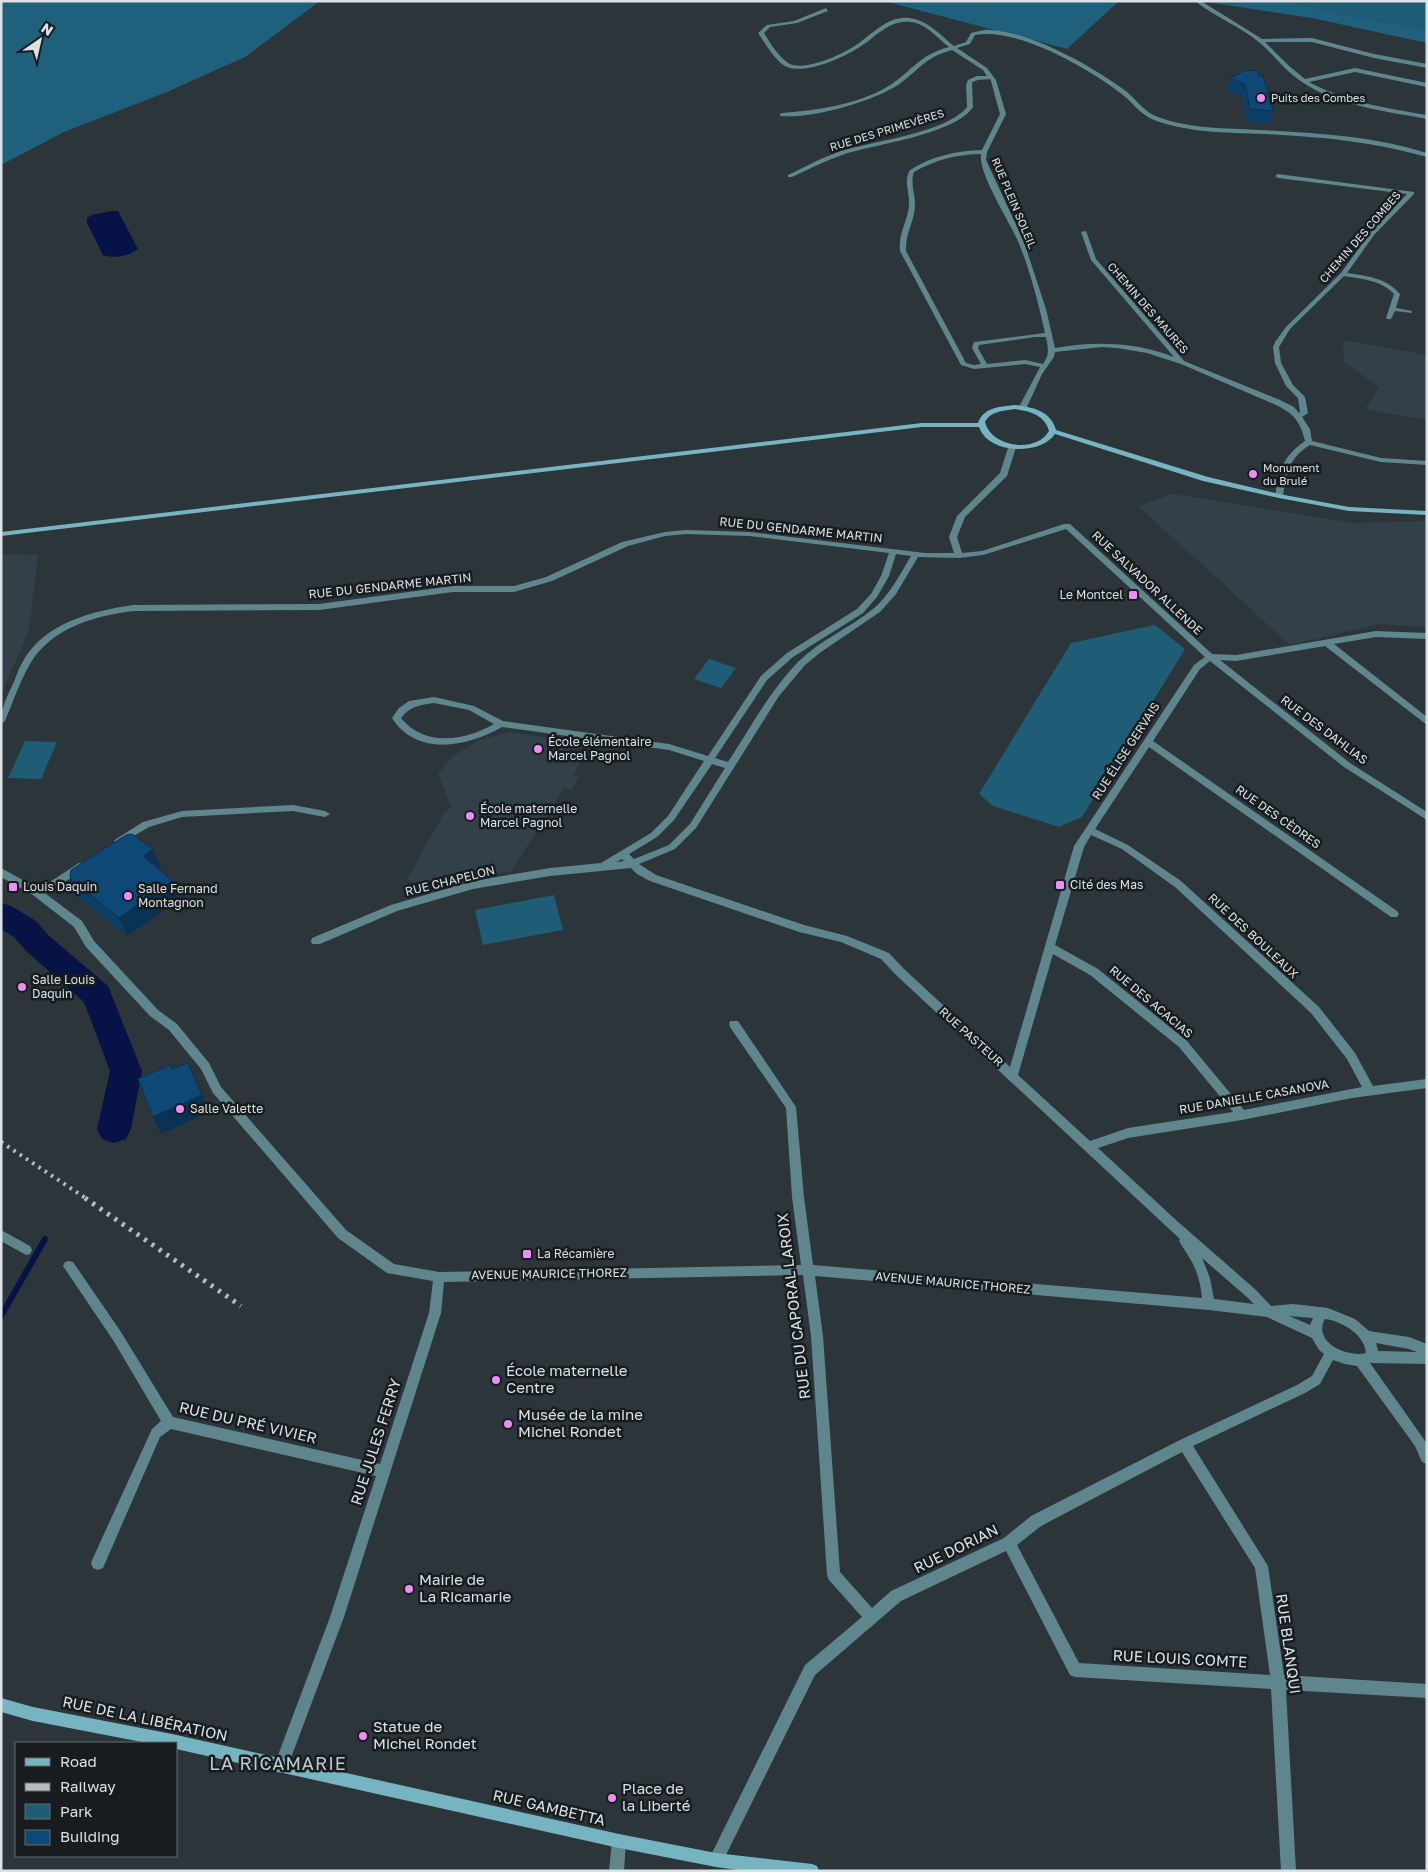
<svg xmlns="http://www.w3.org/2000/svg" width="1428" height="1872" viewBox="0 0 1428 1872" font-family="'Golos Text',sans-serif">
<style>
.built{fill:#324149}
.green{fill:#1f5c76}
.forest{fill:#1f617c}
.water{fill:#071246}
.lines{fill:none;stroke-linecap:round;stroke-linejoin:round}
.stream{stroke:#071246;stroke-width:6}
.river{fill:#071246;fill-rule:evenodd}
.minor{fill:#60868d;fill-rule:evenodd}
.secondary{fill:#75b4c0;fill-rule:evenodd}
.rail-far1{stroke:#b6bdc0;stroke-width:4;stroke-dasharray:2.5 5;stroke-linecap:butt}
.rail{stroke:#b6bdc0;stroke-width:5;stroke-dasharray:3 6;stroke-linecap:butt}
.wall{fill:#0c3e66}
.shaded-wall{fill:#0a3253}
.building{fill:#0e4877;stroke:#0a3253}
.poi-dot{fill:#ee8cf8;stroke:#181c1e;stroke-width:2}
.labels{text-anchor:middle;stroke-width:5;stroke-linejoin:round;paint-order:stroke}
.far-poi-label{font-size:11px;fill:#dbe1e4;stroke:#181c1e;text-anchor:start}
.far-street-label{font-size:11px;fill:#dbe1e4;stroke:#181c1e}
.street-label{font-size:12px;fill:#dbe1e4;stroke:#181c1e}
.poi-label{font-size:12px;fill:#dbe1e4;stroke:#181c1e;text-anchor:start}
.near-street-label{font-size:15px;fill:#dbe1e4;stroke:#181c1e}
.near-poi-label{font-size:15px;fill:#dbe1e4;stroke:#181c1e;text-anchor:start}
.near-quarter-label{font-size:18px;letter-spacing:1px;fill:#c0cbd0;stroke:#181c1e}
</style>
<rect width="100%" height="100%" fill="#2c353a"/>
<!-- built -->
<path class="built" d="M 1343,340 L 1427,355 L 1427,420 L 1365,409 L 1379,387 L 1344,362 Z
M 1173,494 L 1354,523 L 1427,521 L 1427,627 L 1379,624 L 1290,645 L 1138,506 Z
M 1,554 L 38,555 L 29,630 L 1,695 Z
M 509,732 L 548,738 L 562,748 L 585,755 L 573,775 L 579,777 L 571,790 L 564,788 L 511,871 L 425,889 L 407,879 L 444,813 L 451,807 L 438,774 L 452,757 L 477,741 Z"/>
<!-- green -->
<path class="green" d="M 1295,1 L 1427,1 L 1427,30 L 1321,10 Z
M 1155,625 L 1185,649 L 1082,817 L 1059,827 L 993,806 L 979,794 L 1071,643 Z
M 709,659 L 736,668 L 721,688 L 694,679 Z
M 25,741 L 57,742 L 41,779 L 8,778 Z
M 554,895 L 563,930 L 483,945 L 475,910 Z"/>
<!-- forest -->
<path class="forest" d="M 1,1 L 320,1 L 245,57 L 167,92 L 64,132 L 1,165 Z
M 884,1 L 1119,1 L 1067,49 Z
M 1200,1 L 1295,1 L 1321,10 L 1427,30 L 1427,43 L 1312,18 Z"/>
<!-- water -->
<path class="water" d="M 111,211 L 118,211 L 138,249 C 129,256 115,259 103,255 L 87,223 L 87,218 L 92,215 Z"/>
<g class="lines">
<!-- stream -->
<path class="stream" d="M 1,1316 L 45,1239"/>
<!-- river -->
<path class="river" d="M 1,903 L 11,906 L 36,921 L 48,935 L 108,986 L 142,1071 L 131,1129 L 126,1139 L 114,1143 L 102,1139 L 97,1129 L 110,1071 L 84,1002 L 26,951 L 14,937 L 1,929 Z"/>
<!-- minor -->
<path class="minor" d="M 1195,1 L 1201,1 L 1262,39 L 1312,38 L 1374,54 L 1427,64 L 1427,68 L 1374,58 L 1312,42 L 1265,42 L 1289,66 L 1305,79 L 1355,68 L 1427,83 L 1427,87 L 1355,72 L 1309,82 C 1345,102 1386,108 1427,115 L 1427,119 C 1385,111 1338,106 1302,82 C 1285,71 1274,55 1260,43 C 1240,26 1215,17 1195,1 Z
M 826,8 L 828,11 L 797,23 L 770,27 L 764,33 C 770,43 778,56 788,63 C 804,73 846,53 859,43 C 875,32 888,16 909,18 C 928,20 940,35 954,46 L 966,42 L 971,33 C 977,32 984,29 990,30 C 1031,32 1090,65 1123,89 C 1136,98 1143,112 1158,117 C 1190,129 1225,128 1259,130 C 1316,133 1372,136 1427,153 L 1427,157 C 1376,143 1334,138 1281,135 C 1240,132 1194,135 1154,120 C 1139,114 1132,101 1119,92 C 1086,67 1016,27 975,35 L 970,44 L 957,48 L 987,68 L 996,80 L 1006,114 L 987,152 L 986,160 L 1024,242 L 1046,309 L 1055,348 C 1096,341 1135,342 1174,357 L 1091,260 L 1081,232 L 1086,231 L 1096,259 L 1184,361 L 1280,400 L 1294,407 L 1299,413 L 1300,412 L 1298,398 L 1286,386 L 1275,363 L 1273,347 L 1275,342 L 1286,327 L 1341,273 L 1370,233 L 1407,194 L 1278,178 L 1275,176 L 1278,174 L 1414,192 L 1414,194 L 1374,235 L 1347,273 C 1367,276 1387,278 1400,294 L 1396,308 L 1412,311 L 1412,313 L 1395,311 L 1391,319 L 1387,319 L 1386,318 L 1394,294 C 1381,280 1362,279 1344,276 L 1290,329 L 1279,347 L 1281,363 L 1293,385 L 1305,397 L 1308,413 L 1302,417 L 1310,429 L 1312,441 L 1381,458 L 1427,461 L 1427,465 L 1381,462 L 1310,445 C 1288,459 1287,472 1283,496 L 1279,498 L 1275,496 C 1280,470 1282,457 1305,441 C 1300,420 1293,413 1274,404 L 1181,364 L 1147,353 L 1117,348 L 1102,347 L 1055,352 L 1054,357 L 1042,374 L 1027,407 L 1023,409 L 1019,407 L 1040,367 L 1025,364 L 974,369 L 961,365 L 900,251 C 898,233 908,221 909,205 C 910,192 903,182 910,170 C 932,156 956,151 982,150 L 1000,114 L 991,81 L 990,79 L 978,80 L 972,82 L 973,107 C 956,134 876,144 845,154 C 827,160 809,169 792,177 L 788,177 L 788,175 C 805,167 823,157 841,151 C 874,141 946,133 967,107 L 966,85 L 968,80 L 977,76 L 987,76 L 983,70 L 952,50 C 925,57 919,70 898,85 C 871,102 812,119 780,116 L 780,114 L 782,113 C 818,110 856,105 887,87 C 912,72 918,55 949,47 C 937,38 927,24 911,22 C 890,19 877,36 861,46 C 845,57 804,76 785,66 C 775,60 765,43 758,33 L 767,25 L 794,21 ZM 981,154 C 978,173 1009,221 1018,241 C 1030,270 1038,302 1045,333 L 974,342 L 972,348 L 981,364 L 974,365 L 966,363 L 906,251 C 905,233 915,221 915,204 C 915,193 910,183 914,172 C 935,160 957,154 981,154 ZM 1035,337 L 1046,337 C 1048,348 1050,354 1043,364 L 1025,360 L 987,364 L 978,348 L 979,345 Z
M 1009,445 L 1015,445 L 1016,447 L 1007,476 L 965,517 L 957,537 L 962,553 L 982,551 L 1064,524 L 1070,524 L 1212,654 L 1236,655 L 1376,631 L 1427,633 L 1427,639 L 1376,637 L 1334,644 L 1427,717 L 1427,725 L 1325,646 L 1236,661 L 1220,660 L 1350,763 L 1427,812 L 1427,820 L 1344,767 L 1210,661 L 1200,669 L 1153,741 L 1397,911 L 1399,914 L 1397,917 L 1391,917 L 1149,747 L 1095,829 L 1128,845 L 1181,881 L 1319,1007 L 1355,1053 L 1373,1086 L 1427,1079 L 1427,1088 L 1352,1098 L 1242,1120 L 1128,1138 L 1098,1148 L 1176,1220 L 1256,1290 L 1271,1306 L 1293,1304 L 1328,1308 L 1355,1319 L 1369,1331 L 1409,1337 L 1427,1344 L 1427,1364 L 1370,1363 L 1423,1438 L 1427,1444 L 1427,1464 L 1422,1462 L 1415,1446 L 1357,1366 L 1345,1364 L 1333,1360 L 1320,1384 L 1305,1393 L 1193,1446 L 1268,1566 L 1284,1675 L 1427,1684 L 1427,1698 L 1286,1690 L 1296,1871 L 1281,1871 L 1271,1689 L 1075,1677 L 1070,1675 L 1006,1551 L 901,1601 L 815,1675 L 721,1865 L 716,1867 L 711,1865 L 709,1860 L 711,1855 L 805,1665 L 862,1617 L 829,1580 L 827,1575 L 811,1336 L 803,1275 L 444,1282 L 441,1313 L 344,1617 L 286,1771 L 281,1773 L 276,1771 L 274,1766 L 330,1617 L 376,1476 L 171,1429 L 160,1437 L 103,1568 L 98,1570 L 93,1568 L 91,1563 L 93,1558 L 152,1429 L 161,1421 L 113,1340 L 63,1266 L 65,1262 L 69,1261 L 73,1262 L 121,1332 L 173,1417 L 380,1464 L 429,1313 L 433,1281 L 387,1273 L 338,1238 L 213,1093 L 201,1069 L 169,1030 L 150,1016 L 86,947 L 74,927 L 33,895 L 1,877 L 1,868 L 39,889 L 79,863 L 85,863 L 87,866 L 85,869 L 46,894 L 82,921 L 94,941 L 158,1010 L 177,1024 L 209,1063 L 221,1087 L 346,1230 L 394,1264 L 439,1272 L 801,1265 L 792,1197 L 786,1108 L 730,1027 L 729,1024 L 730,1021 L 738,1021 L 796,1107 L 804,1197 L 813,1265 L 1202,1298 C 1201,1286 1198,1273 1192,1262 C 1188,1255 1183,1248 1179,1241 L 1180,1239 L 896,975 L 881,959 L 841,942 L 799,932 L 650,881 L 637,874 L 631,868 L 550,876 L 473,889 L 397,911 L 320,944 L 312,944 L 311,941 L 312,938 L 391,905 L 473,881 L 550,868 L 601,863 L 651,833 L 668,816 L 704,761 L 669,750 L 502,727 C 467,747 417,757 392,718 L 399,708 L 409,701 L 434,697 L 474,706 L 503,721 L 669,744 L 708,756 L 761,676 L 787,653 L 857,609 L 871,594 L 881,576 L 889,553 L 749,536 L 686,534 L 665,536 L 628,546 L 552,581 L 514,592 L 453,592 L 319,610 L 133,611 C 94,616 51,628 30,664 C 20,681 13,702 5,721 L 1,724 C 1,708 6,699 13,684 C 16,677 18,670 22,663 C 43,623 92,611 133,605 L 319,604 L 453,586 L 514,586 L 546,577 L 622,542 L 665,532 L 686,530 L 749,532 L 925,553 L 954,553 L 949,537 L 957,516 L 1000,473 ZM 1066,529 L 1205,657 L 1194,665 L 1074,846 L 1010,1067 L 904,969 L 889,953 L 847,936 L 804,925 L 656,875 L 639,864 L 675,849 L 696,828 L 779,696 L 805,665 L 821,652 L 880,612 L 896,594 L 918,557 L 959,558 L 983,555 ZM 896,554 L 911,556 C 900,574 890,595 873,609 C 850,628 820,640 798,662 C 770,691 750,728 728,762 L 715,758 L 767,680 L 793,657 L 863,613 L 877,597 L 889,576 ZM 434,703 L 469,710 L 494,724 C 465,741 424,747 401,718 C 410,706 420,705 434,703 ZM 712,764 L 725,768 L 690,824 L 669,845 L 634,859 L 629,854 L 657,837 L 674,820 ZM 1091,835 L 1122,849 L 1175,887 L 1311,1013 L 1347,1059 L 1362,1087 L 1244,1110 L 1187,1041 L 1098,969 L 1055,945 L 1084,847 ZM 622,859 L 624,861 L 616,862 ZM 1053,954 L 1090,975 L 1179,1047 L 1233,1112 L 1128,1128 L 1090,1141 L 1018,1075 ZM 1202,1258 L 1248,1298 L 1254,1304 L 1214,1299 L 1210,1278 ZM 815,1276 L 1209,1310 L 1267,1317 L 1312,1338 L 1319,1350 L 1324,1354 L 1312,1376 L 1297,1385 L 1180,1440 L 1031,1516 L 1004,1538 L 891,1591 L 872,1608 L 840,1572 L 823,1336 ZM 1289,1316 L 1313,1318 L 1310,1325 ZM 1325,1319 C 1342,1321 1365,1335 1366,1353 C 1347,1358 1312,1342 1325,1319 ZM 1376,1343 L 1409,1349 L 1417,1352 L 1378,1351 ZM 1182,1452 L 1255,1568 L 1270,1675 L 1079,1663 L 1017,1545 L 1041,1526 Z
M 293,805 L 325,811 L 330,814 L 325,817 L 293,811 L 182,817 L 149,827 L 122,843 L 116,843 L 114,841 L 116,839 L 143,822 L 182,811 Z
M 1,1230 L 30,1246 L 32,1250 L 30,1254 L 26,1255 L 1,1241 Z
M 619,1834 L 624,1836 L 626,1841 L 624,1871 L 609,1871 L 612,1841 L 614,1836 Z"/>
<!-- secondary -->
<path class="secondary" d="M 1015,405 C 1032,407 1051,411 1056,430 L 1208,477 L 1279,494 L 1349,507 L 1427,511 L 1427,515 L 1349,511 L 1279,498 L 1203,481 L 1055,434 C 1040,456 988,454 979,427 L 922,427 L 1,536 L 1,532 L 922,423 L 978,423 C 984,407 999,407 1015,405 ZM 1015,409 C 1030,411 1045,415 1049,431 C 1036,454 991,447 985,422 C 991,411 1003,411 1015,409 Z
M 1,1698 L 33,1707 L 172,1734 L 619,1834 L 716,1853 L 812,1864 L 817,1866 L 819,1871 L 745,1871 L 716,1867 L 619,1848 L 176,1749 L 176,1743 L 147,1743 L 33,1721 L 1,1712 Z"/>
<!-- rail-far1 -->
<path class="rail-far1" d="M 1,1142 L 87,1199"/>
<!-- rail -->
<path class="rail" d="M 85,1198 L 241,1306"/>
</g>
<!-- wall -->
<path class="wall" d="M 1259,76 L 1273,111 L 1270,124 L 1247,122 L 1242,96 L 1227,90 L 1230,78 Z
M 161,867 L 158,869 L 181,899 L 127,936 L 80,898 L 71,880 Z"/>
<!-- shaded-wall -->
<path class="shaded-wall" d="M 153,849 L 161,867 L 151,874 L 143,856 Z
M 173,881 L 181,899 L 127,936 L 119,918 Z
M 188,1063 L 210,1112 L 161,1134 L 153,1117 Z"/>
<!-- building -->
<path class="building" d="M 1246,70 L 1258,71 L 1259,76 L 1263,76 L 1273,111 L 1250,109 L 1245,84 L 1230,78 Z
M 132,834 L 153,849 L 143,856 L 173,881 L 119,918 L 71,880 L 70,876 L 71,870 L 126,835 Z
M 188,1063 L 202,1095 L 153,1117 L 138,1079 L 170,1065 L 172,1069 Z"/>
<!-- markers -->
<g class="poi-dot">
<circle cx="1261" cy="98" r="5"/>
<circle cx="1253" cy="474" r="5"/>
<rect x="1128" y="590" width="10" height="10" rx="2.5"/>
<circle cx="538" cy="749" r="5"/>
<circle cx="470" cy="816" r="5"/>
<rect x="1055" y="880" width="10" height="10" rx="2.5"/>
<rect x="8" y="882" width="10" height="10" rx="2.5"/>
<circle cx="128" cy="896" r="5"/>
<circle cx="22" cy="987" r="5"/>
<circle cx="180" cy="1109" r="5"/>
<rect x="522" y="1249" width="10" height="10" rx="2.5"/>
<circle cx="496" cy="1380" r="5"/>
<circle cx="508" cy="1424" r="5"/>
<circle cx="409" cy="1589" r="5"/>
<circle cx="363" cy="1736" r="5"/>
<circle cx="612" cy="1798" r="5"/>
</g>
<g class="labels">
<!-- far-poi labels -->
<g class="far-poi-label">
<text x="1271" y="102">Puits des Combes</text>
<text x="1263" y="472">Monument<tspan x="1263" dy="13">du Brulé</tspan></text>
</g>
<!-- far-street labels -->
<g class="far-street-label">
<text transform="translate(887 130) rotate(-17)" y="4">RUE DES PRIMEVÈRES</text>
<text transform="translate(1014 203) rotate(67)" y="4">RUE PLEIN SOLEIL</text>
<text transform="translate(1360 237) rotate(-49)" y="4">CHEMIN DES COMBES</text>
<text transform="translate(1148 308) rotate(49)" y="4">CHEMIN DES MAURES</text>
</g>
<!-- street labels -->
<g class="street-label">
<text transform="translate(801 530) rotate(6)" y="4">RUE DU GENDARME MARTIN</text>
<text transform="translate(1147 583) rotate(43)" y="4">RUE SALVADOR ALLENDE</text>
<text transform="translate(390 586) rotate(-6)" y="4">RUE DU GENDARME MARTIN</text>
<text transform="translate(1324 730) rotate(37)" y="4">RUE DES DAHLIAS</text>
<text transform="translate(1126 751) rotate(-57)" y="4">RUE ÉLISE GERVAIS</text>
<text transform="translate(1278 817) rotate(35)" y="4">RUE DES CÈDRES</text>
<text transform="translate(450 881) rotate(-14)" y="4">RUE CHAPELON</text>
<text transform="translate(1253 936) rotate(43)" y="4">RUE DES BOULEAUX</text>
<text transform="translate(1151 1002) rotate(40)" y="4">RUE DES ACACIAS</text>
<text transform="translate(971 1037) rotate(42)" y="4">RUE PASTEUR</text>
<text transform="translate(1254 1097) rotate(-10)" y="4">RUE DANIELLE CASANOVA</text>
<text transform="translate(549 1274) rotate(-1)" y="4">AVENUE MAURICE THOREZ</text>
<text transform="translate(953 1283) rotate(5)" y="4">AVENUE MAURICE THOREZ</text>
</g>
<!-- poi labels -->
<g class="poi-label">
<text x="1123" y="599" text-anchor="end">Le Montcel</text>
<text x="548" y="746">École élémentaire<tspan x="548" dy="14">Marcel Pagnol</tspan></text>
<text x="480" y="813">École maternelle<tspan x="480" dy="14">Marcel Pagnol</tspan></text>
<text x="1070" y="889">Cité des Mas</text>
<text x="23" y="891">Louis Daquin</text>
<text x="138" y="893">Salle Fernand<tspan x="138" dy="14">Montagnon</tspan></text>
<text x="32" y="984">Salle Louis<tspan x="32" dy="14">Daquin</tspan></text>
<text x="190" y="1113">Salle Valette</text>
<text x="537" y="1258">La Récamière</text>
</g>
<!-- near-street labels -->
<g class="near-street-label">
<text transform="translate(794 1306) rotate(-97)" y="5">RUE DU CAPORAL LAROIX</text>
<text transform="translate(248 1423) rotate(13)" y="5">RUE DU PRÉ VIVIER</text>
<text transform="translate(376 1442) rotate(-72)" y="5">RUE JULES FERRY</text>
<text transform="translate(956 1549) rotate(-26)" y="5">RUE DORIAN</text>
<text transform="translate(1288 1644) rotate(82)" y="5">RUE BLANQUI</text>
<text transform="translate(1180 1659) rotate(3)" y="5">RUE LOUIS COMTE</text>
<text transform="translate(145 1719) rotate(12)" y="5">RUE DE LA LIBÉRATION</text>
<text transform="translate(549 1808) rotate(13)" y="5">RUE GAMBETTA</text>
</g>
<!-- near-poi labels -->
<g class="near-poi-label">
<text x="506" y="1376">École maternelle<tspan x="506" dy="17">Centre</tspan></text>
<text x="518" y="1420">Musée de la mine<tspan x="518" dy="17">Michel Rondet</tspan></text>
<text x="419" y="1585">Mairie de<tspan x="419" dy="17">La Ricamarie</tspan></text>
<text x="373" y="1732">Statue de<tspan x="373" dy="17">Michel Rondet</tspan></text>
<text x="622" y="1794">Place de<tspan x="622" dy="17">la Liberté</tspan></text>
</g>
<!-- near-quarter labels -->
<g class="near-quarter-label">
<text x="278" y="1770">LA RICAMARIE</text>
</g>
</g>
<!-- border -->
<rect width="1428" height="1872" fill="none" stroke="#dbe1e4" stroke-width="5"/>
<!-- legend -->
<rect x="15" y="1742" width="162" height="115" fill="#181c1e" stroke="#666b6d"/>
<rect x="25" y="1758" width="25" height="8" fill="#75b4c0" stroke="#666b6d"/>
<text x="60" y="1767" font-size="15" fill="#dbe1e4">Road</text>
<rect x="25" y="1783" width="25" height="8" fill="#b6bdc0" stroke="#666b6d"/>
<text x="60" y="1792" font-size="15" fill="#dbe1e4">Railway</text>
<rect x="25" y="1804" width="25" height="15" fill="#1f5c76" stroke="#666b6d"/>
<text x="60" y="1817" font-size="15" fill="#dbe1e4">Park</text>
<rect x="25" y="1830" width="25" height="15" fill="#0e4877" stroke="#666b6d"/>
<text x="60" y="1842" font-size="15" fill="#dbe1e4">Building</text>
<!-- north arrow -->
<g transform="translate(40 40) rotate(34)" stroke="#181c1e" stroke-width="4" paint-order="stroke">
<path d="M0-4L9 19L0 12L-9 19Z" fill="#dbe1e4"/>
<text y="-8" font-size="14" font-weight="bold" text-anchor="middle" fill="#dbe1e4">N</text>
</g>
</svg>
